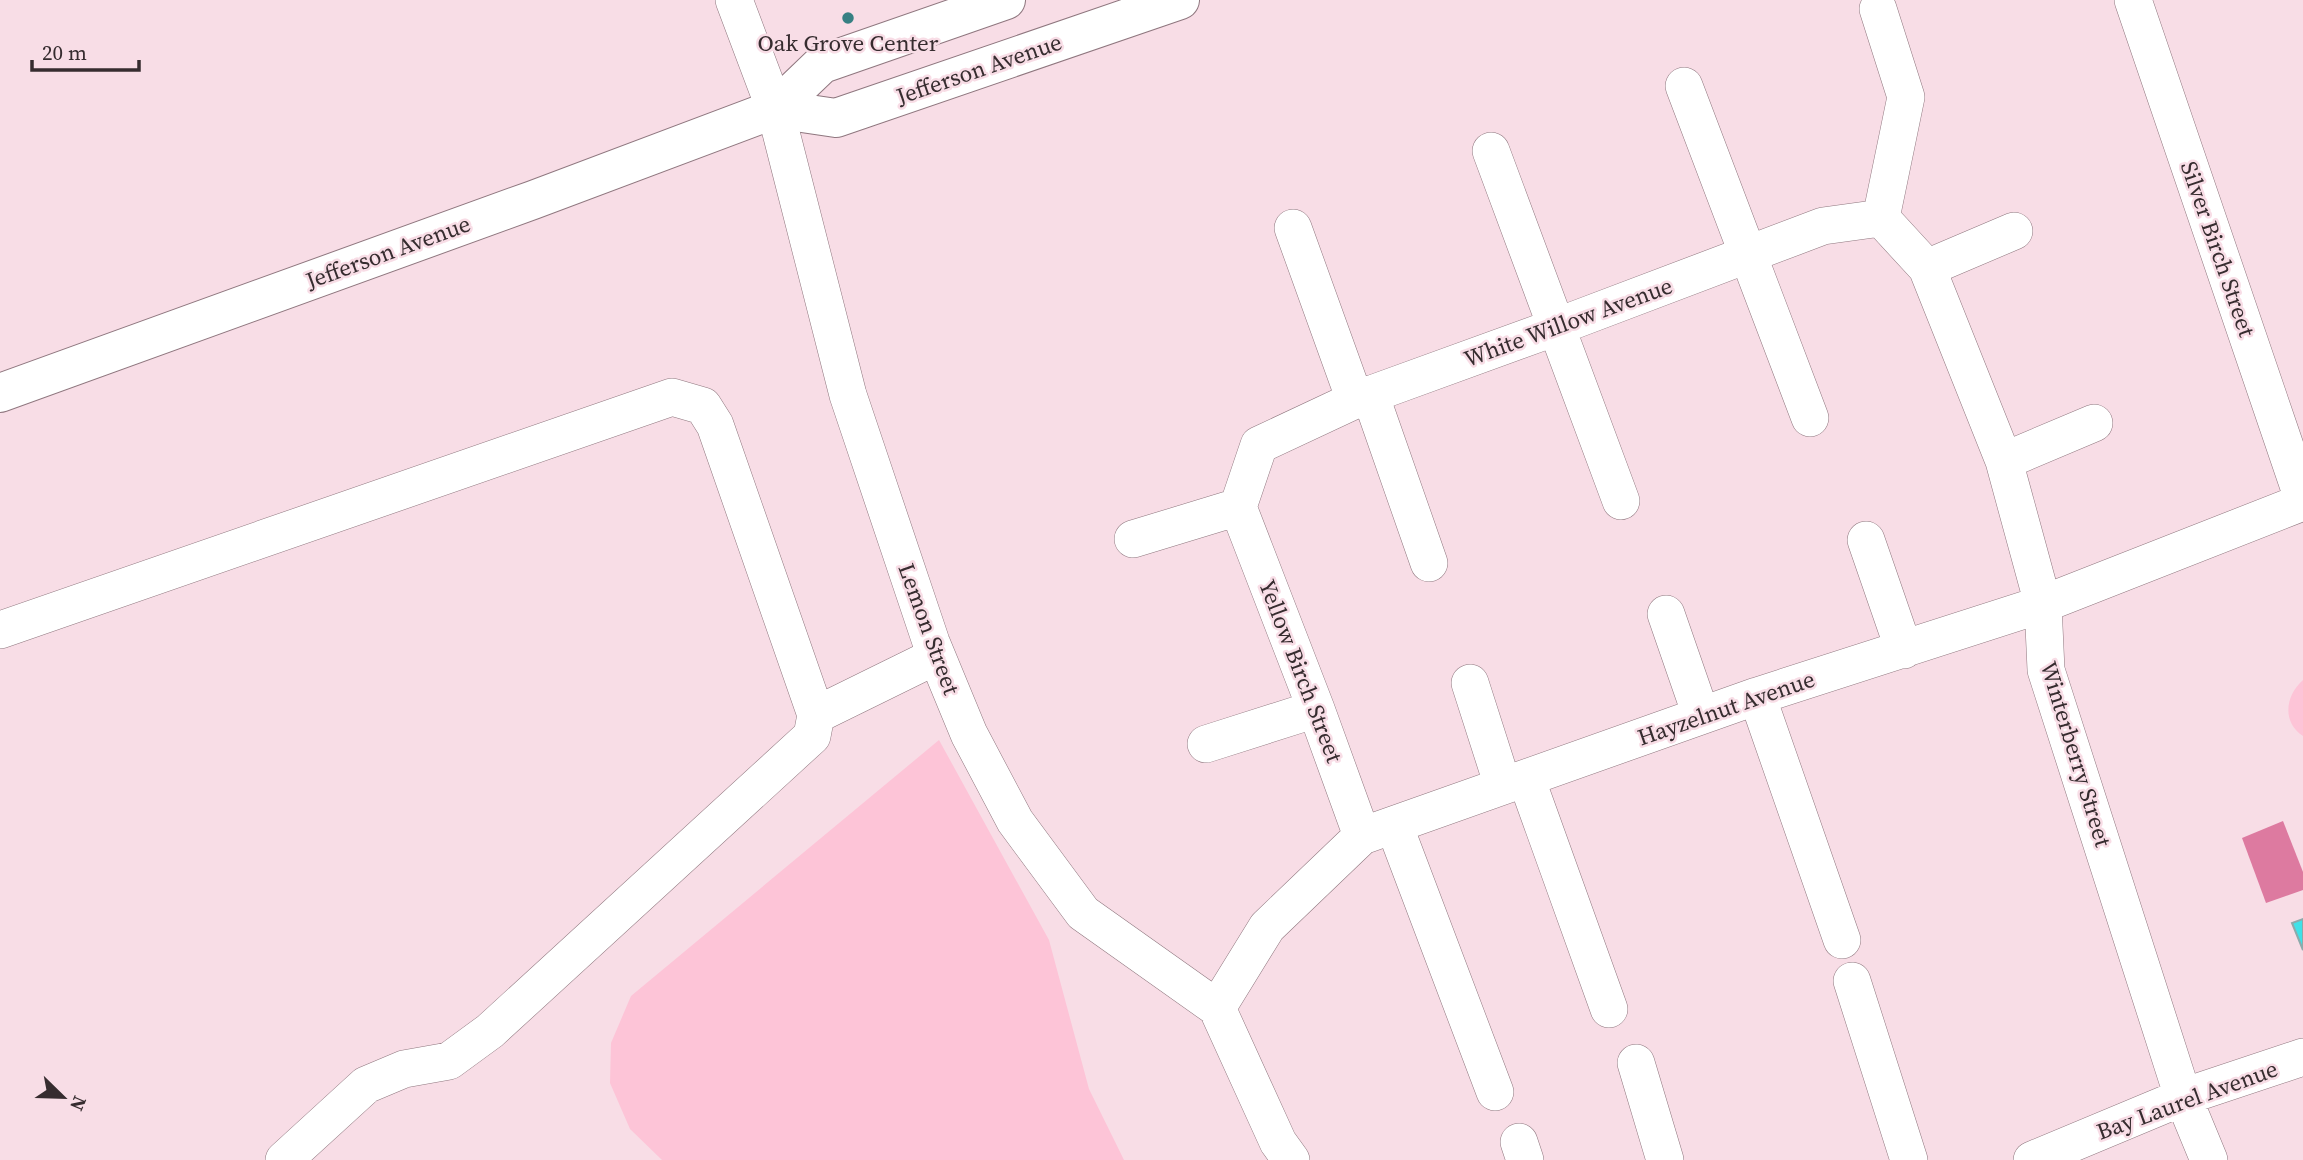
<svg xmlns="http://www.w3.org/2000/svg" width="2303" height="1160" viewBox="0 0 2303 1160" font-family="'Source Serif 4',serif">
<style>
.green{fill:#fdc4d7}
.water{fill:#dd7aa0}
.building{fill:#3fe1e8;stroke:#8daaab;stroke-width:2}
.lines{fill:none;stroke-linecap:round;stroke-linejoin:round}
.minor-casing{stroke:#8f777f;stroke-width:38}
.major-casing{stroke:#8f777f;stroke-width:40}
.minor{stroke:#fff;stroke-width:37}
.major{stroke:#fff;stroke-width:38}
.poi-dot{fill:#378083;stroke:#f8dde6;stroke-width:2.5}
.labels{text-anchor:middle;stroke-width:5;stroke-linejoin:round;paint-order:stroke}
.poi-label{font-size:23px;fill:#362c2f;stroke:#f8dde6}
.street-label{font-size:23px;fill:#362c2f;stroke:#f8dde6}
</style>
<rect width="100%" height="100%" fill="#f8dde6"/>
<!-- green -->
<path class="green" d="M 2303,680 L 2303,736 C 2282,722 2285,696 2303,680 Z
M 939,740 L 1049,940 L 1089,1089 L 1124,1160 L 662,1160 L 630,1129 L 610,1083 L 611,1043 L 631,996 Z"/>
<!-- water -->
<path class="water" d="M 2283,821 L 2303,872 L 2303,890 L 2266,903 L 2242,838 Z"/>
<!-- building -->
<path class="building" d="M 2303,919 L 2303,950 L 2292,923 Z"/>
<g class="lines">
<!-- minor casing -->
<g class="minor-casing">
<path id="minor" d="M 734,0 L 775,109 L 848,395 L 931,642 L 969,734 L 1015,821 L 1083,913 L 1217,1008 L 1278,1142 L 1291,1160
M 2133,0 L 2303,499
M 1878,9 L 1906,97 L 1881,218
M 1684,86 L 1810,418
M 1491,151 L 1621,501
M 1293,228 L 1355,400
M 1927,268 L 2014,231
M 1370,394 L 1429,563
M 2004,461 L 2094,423
M 1238,507 L 1259,445 L 1355,400 L 1556,327 L 1823,226 L 1881,218 L 1927,268 L 2004,461 L 2043,604 L 2046,670 L 2183,1097 L 2209,1160
M 1238,507 L 1316,709 L 1362,836
M 1133,539 L 1238,507
M 1866,540 L 1904,650
M 1666,614 L 1701,715
M 0,630 L 672,397 L 703,406 L 715,425 L 816,715 L 812,736 L 490,1031 L 449,1061 L 404,1069 L 366,1085 L 284,1160
M 1470,683 L 1503,786
M 1757,696 L 1842,940
M 816,715 L 936,656
M 1206,744 L 1316,709
M 1526,778 L 1609,1009
M 1394,825 L 1495,1092
M 1852,981 L 1909,1160
M 1217,1008 L 1267,927 L 1362,836 L 1757,696 L 2043,604 L 2303,502
M 1636,1063 L 1665,1160
M 1519,1142 L 1525,1160
M 2032,1160 L 2183,1097 L 2303,1057"/>
</g>
<!-- major casing -->
<g class="major-casing">
<path id="major" d="M 775,109 L 836,118 L 1180,0
M 0,393 L 533,200 L 775,109 L 822,64 L 1006,0"/>
</g>
<!-- minor -->
<use href="#minor" class="minor"/>
<!-- major -->
<use href="#major" class="major"/>
</g>
<!-- markers -->
<circle class="poi-dot" cx="848" cy="18" r="7"/>
<g class="labels">
<!-- poi labels -->
<g class="poi-label">
<text x="848" y="51">Oak Grove Center</text>
</g>
<!-- street labels -->
<g class="street-label">
<text transform="translate(979 69) rotate(-19)" y="8">Jefferson Avenue</text>
<text transform="translate(2218 249) rotate(71)" y="8">Silver Birch Street</text>
<text transform="translate(388 252) rotate(-20)" y="8">Jefferson Avenue</text>
<text transform="translate(1568 322) rotate(-20)" y="8">White Willow Avenue</text>
<text transform="translate(929 629) rotate(70)" y="8">Lemon Street</text>
<text transform="translate(1301 671) rotate(69)" y="8">Yellow Birch Street</text>
<text transform="translate(1726 708) rotate(-19)" y="8">Hayzelnut Avenue</text>
<text transform="translate(2076 754) rotate(73)" y="8">Winterberry Street</text>
<text transform="translate(2187 1100) rotate(-20)" y="8">Bay Laurel Avenue</text>
</g>
</g>
<!-- north arrow -->
<g transform="translate(63 1097) rotate(113)" stroke="#f8dde6" stroke-width="5" paint-order="stroke">
<path d="M0-5L12 26L0 18L-12 26Z" fill="#362c2f"/>
<text y="-10" font-size="19" font-weight="bold" text-anchor="middle" fill="#362c2f">N</text>
</g>
<!-- scale -->
<path d="M32 60v10h107v-10" fill="none" stroke="#362c2f" stroke-width="3.5"/>
<text x="42" y="60" font-size="21" fill="#362c2f" stroke="#f8dde6" stroke-width="5" paint-order="stroke">20 m</text>
</svg>
